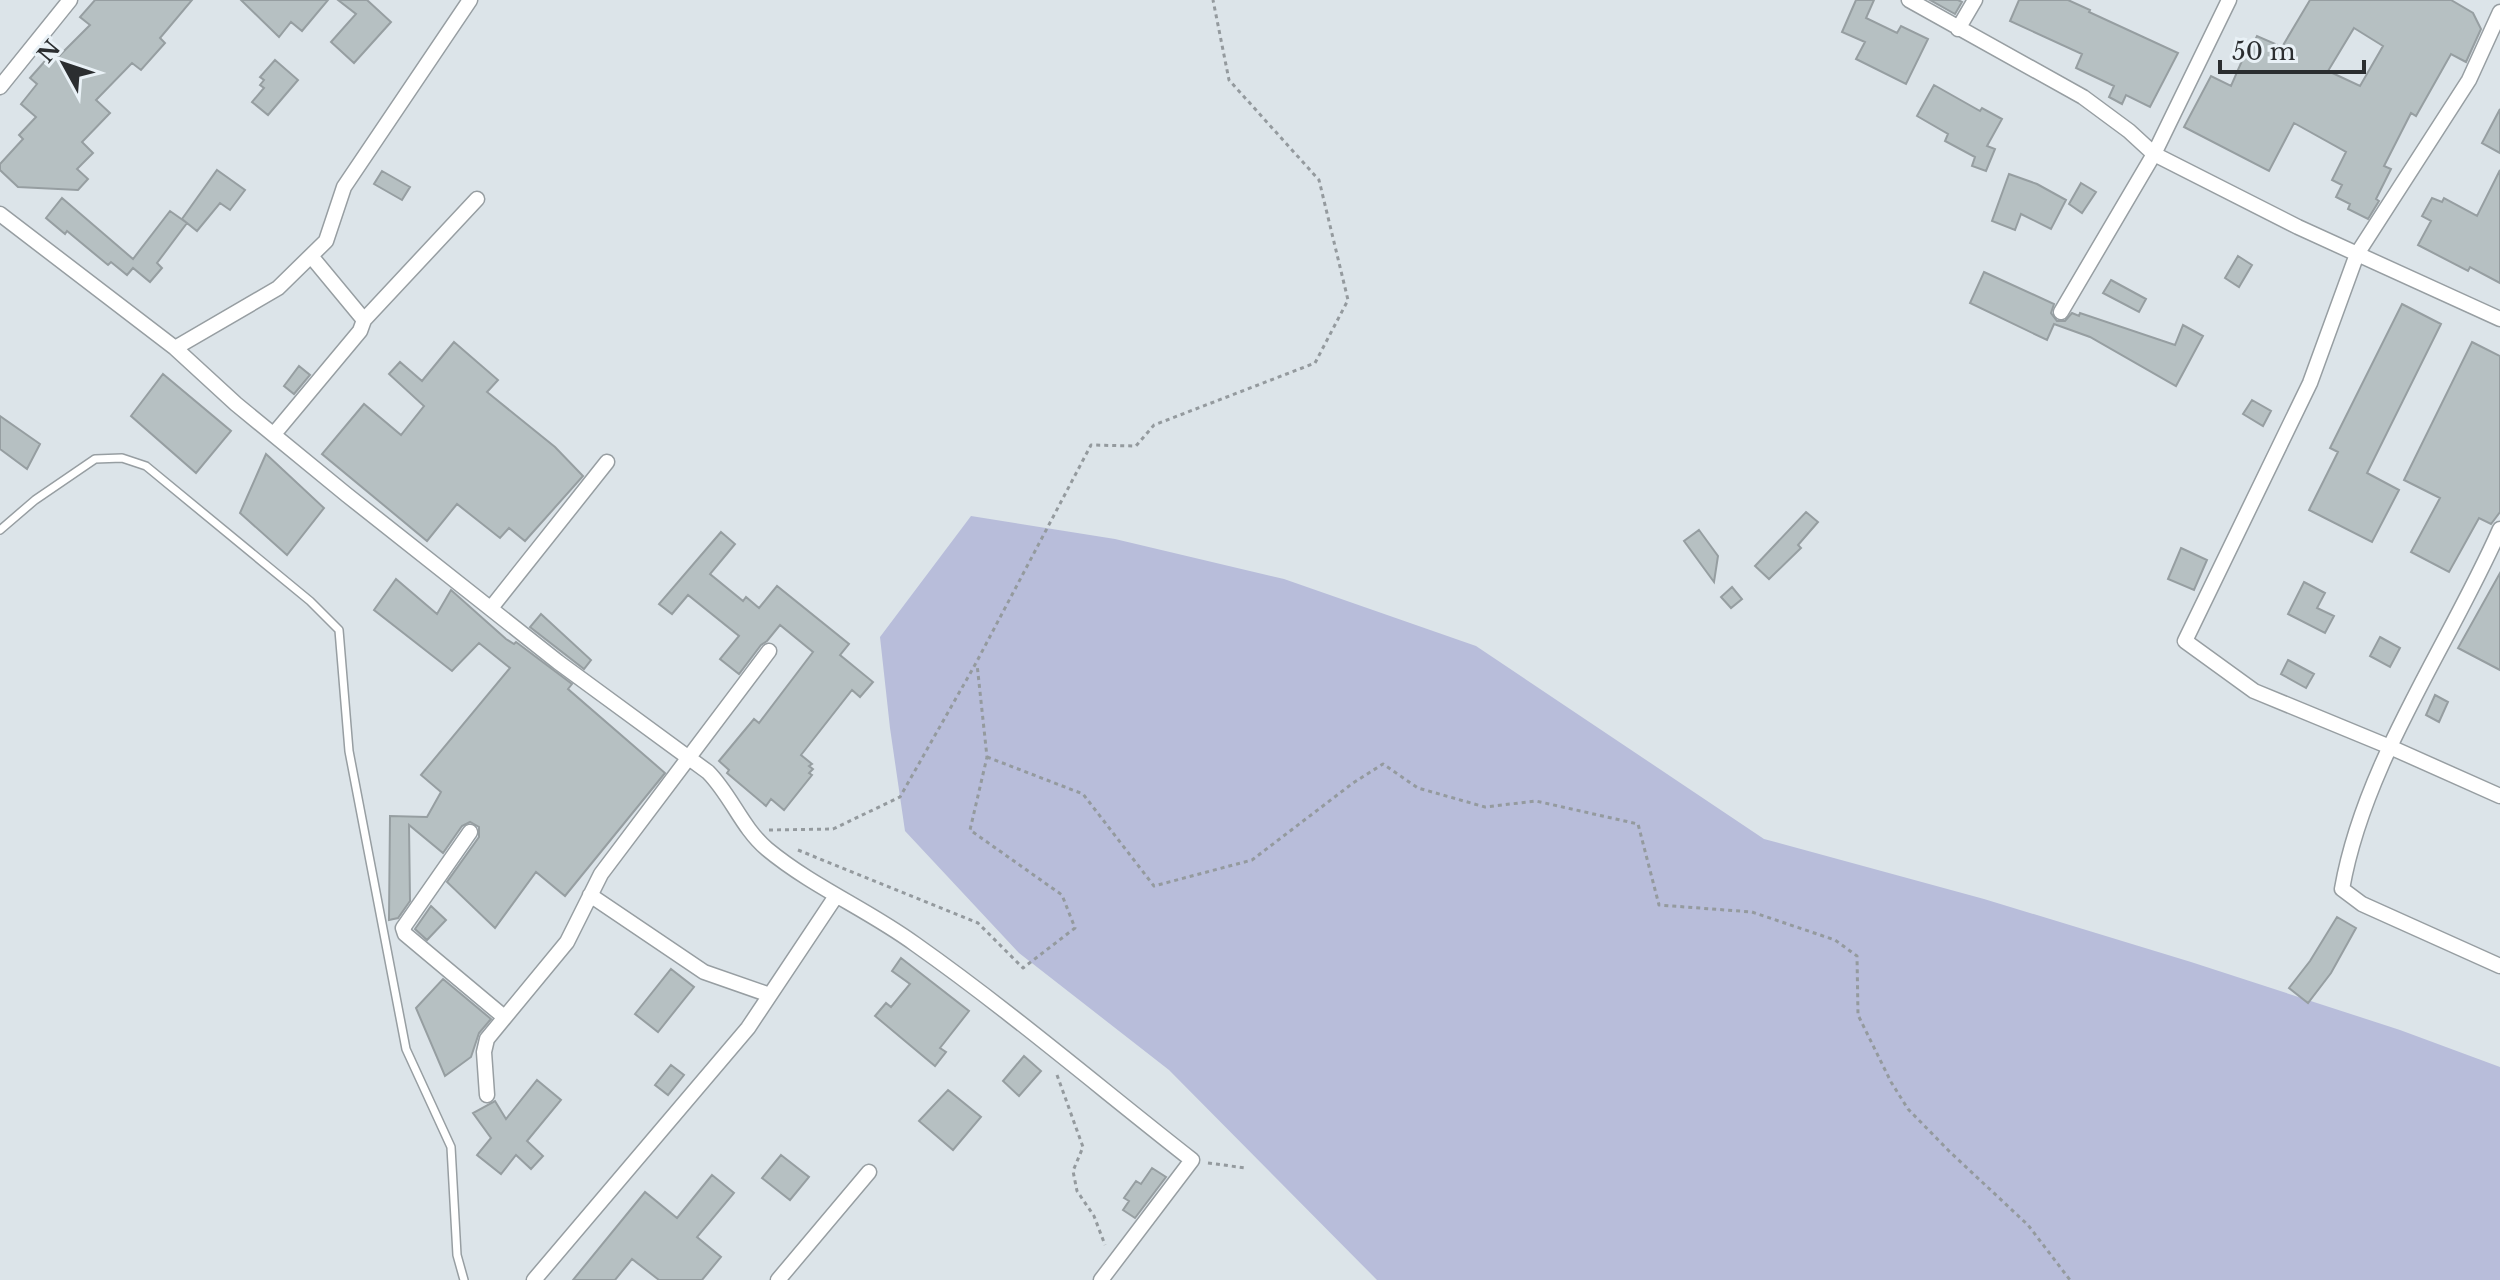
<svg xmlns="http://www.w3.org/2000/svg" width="2500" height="1280" viewBox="0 0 2500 1280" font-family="'Libre Baskerville',serif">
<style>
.green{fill:#b8bdda}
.building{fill:#b6c0c2;stroke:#969ea1;stroke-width:2;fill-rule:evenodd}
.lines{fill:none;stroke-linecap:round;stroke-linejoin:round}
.service-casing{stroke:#979ea2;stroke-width:10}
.minor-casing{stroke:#979ea2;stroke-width:17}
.path{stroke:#949a9e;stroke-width:3;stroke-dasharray:4 4;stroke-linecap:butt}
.service{stroke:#fff;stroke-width:7}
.minor{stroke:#fff;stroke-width:14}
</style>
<rect width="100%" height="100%" fill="#dce4e9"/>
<!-- green -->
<path class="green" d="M 971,516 L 1115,539 L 1284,579 L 1476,646 L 1764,839 L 1984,899 L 2191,962 L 2400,1030 L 2500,1067 L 2500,1280 L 1377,1280 L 1169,1070 L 1019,953 L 905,831 L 890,728 L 880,637 Z"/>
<!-- building -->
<path class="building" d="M 95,0 L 192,0 L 160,38 L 165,43 L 141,70 L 132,63 L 96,100 L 110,113 L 82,142 L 93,153 L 77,169 L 88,179 L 78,190 L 18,187 L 0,170 L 0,164 L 23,139 L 19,135 L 36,117 L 21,104 L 37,84 L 30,78 L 53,52 L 58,57 L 90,25 L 80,17 Z
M 241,0 L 328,0 L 302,31 L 291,22 L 279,37 Z
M 338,0 L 367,0 L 391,22 L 354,63 L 331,42 L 356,14 Z
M 1856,0 L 1874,0 L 1866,18 L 1897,33 L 1901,26 L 1928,39 L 1906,84 L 1856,59 L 1865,42 L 1842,32 Z
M 1930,0 L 1958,0 L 1962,2 L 1955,14 Z
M 2019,0 L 2068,0 L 2090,10 L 2089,12 L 2178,53 L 2150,107 L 2126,95 L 2122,104 L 2109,97 L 2114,86 L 2076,68 L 2082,54 L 2010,21 Z
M 2310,0 L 2451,0 L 2473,13 L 2481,29 L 2466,62 L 2451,54 L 2416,116 L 2411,113 L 2384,166 L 2391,169 L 2376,199 L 2379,201 L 2368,219 L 2348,209 L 2350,204 L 2336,197 L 2342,185 L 2332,180 L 2346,152 L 2294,123 L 2269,171 L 2184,127 L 2211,76 L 2231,86 L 2248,47 L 2251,49 L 2257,36 L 2282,47 ZM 2354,28 L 2383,46 L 2360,86 L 2328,71 Z
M 275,60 L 298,80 L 268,115 L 252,102 L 264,88 L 260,85 L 264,80 L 260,77 Z
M 1934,85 L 1980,111 L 1982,108 L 2002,119 L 1987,146 L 1995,149 L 1986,171 L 1972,166 L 1975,157 L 1945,141 L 1948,134 L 1917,116 Z
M 2500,109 L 2500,153 L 2482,143 Z
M 217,170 L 245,190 L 230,210 L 220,203 L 197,231 L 182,219 Z
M 2500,170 L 2500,283 L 2470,267 L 2468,271 L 2418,245 L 2431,221 L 2422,216 L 2432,198 L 2442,202 L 2444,198 L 2477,216 Z
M 382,171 L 410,187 L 402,200 L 374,184 Z
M 2009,174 L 2037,184 L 2066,200 L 2051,229 L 2021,214 L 2015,230 L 1992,221 Z
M 2081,183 L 2096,192 L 2082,213 L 2069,204 Z
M 62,198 L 133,259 L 170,211 L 187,223 L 157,263 L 162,268 L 150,282 L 133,268 L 127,275 L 111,262 L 108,265 L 67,231 L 65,234 L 46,218 Z
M 2238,256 L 2252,265 L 2239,287 L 2225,278 Z
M 1984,272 L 2054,304 L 2051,313 L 2057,321 L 2065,321 L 2072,313 L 2079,316 L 2080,313 L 2175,345 L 2183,325 L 2203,336 L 2176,386 L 2090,337 L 2054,324 L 2047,340 L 1970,303 Z
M 2111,280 L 2146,299 L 2139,312 L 2103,293 Z
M 2402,304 L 2441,324 L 2367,473 L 2399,490 L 2372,542 L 2309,510 L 2338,452 L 2330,448 Z
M 454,342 L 498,380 L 487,392 L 555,447 L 583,476 L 525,541 L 509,528 L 500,538 L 457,504 L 427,541 L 322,454 L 364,404 L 401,435 L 424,406 L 389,374 L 400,362 L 422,381 Z
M 2472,342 L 2500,356 L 2500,512 L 2491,524 L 2479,518 L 2449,572 L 2411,552 L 2440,498 L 2404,480 Z
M 299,366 L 310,375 L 294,394 L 284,386 Z
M 163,374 L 231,431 L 196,473 L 131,416 Z
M 2252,400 L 2271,411 L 2263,426 L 2243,414 Z
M 0,416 L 40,444 L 27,469 L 0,449 Z
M 266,454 L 324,508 L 287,555 L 240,513 Z
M 1806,512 L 1818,522 L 1798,545 L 1801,548 L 1769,579 L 1755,566 Z
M 1699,530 L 1718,556 L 1714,582 L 1684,541 Z
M 721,532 L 735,544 L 710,574 L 743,601 L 746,597 L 759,608 L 777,586 L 849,644 L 840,655 L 873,682 L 860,697 L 852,690 L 801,755 L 812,764 L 809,766 L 813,769 L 809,773 L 812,775 L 784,810 L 771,799 L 766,806 L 727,773 L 729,770 L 719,761 L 754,719 L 759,723 L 813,652 L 780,625 L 767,641 L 761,645 L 739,674 L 720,659 L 739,636 L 688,595 L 672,614 L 659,604 Z
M 2181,548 L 2207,560 L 2194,590 L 2168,579 Z
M 2500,573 L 2500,670 L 2458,648 Z
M 396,579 L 437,614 L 451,590 L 506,639 L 514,644 L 516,642 L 572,684 L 568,689 L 665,773 L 565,896 L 536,872 L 495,928 L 447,882 L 479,837 L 479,827 L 470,822 L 462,826 L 443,853 L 409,825 L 410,901 L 398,918 L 389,920 L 390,816 L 427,817 L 441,792 L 421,775 L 510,668 L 479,643 L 452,671 L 374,610 Z
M 2304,582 L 2325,593 L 2317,608 L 2334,616 L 2325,633 L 2288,614 Z
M 1732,587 L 1742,599 L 1731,608 L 1721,597 Z
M 541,614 L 591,660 L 584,669 L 530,627 Z
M 2380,637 L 2400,648 L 2390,667 L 2370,656 Z
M 2288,660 L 2314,674 L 2306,688 L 2281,674 Z
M 2435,695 L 2448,702 L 2439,722 L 2426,715 Z
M 431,906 L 446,920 L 427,940 L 415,929 Z
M 2337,917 L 2356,928 L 2331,973 L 2308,1003 L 2289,988 L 2310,961 Z
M 901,958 L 969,1011 L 940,1048 L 946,1052 L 935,1066 L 875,1016 L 886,1003 L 891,1007 L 910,984 L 892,971 Z
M 671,969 L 694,987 L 658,1032 L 635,1014 Z
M 443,979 L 491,1019 L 479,1033 L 471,1057 L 445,1076 L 416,1008 Z
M 1024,1056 L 1041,1071 L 1019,1096 L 1003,1081 Z
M 671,1065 L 684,1075 L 668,1095 L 655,1085 Z
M 537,1080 L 561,1100 L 527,1141 L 543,1156 L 531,1169 L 516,1155 L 501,1174 L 477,1155 L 491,1138 L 473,1113 L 495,1101 L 506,1119 Z
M 948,1090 L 981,1117 L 953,1150 L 919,1121 Z
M 781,1155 L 809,1177 L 790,1200 L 762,1178 Z
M 1152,1168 L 1166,1177 L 1135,1218 L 1123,1210 L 1129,1201 L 1124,1198 L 1136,1181 L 1141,1184 Z
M 712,1175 L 734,1193 L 697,1237 L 721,1257 L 702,1280 L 659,1280 L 632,1259 L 615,1280 L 573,1280 L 645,1192 L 677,1218 Z"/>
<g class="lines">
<!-- service casing -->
<g class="service-casing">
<path id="service" d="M 0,530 L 35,500 L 95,459 L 122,458 L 146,466 L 310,601 L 339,630 L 349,751 L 406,1049 L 451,1147 L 457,1255 L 464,1280"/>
</g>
<!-- minor casing -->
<g class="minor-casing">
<path id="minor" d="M 1909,0 L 2083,97 L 2129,131 L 2154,154 L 2298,227 L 2500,319
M 2500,12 L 2469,80 L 2357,254 L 2310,383 L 2185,641 L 2254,691 L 2390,747 L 2500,796
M 1958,29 L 1975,0
M 0,87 L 70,0
M 0,214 L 175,348 L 236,404 L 347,495 L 558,662 L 708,772 C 731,795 742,828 767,849 C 813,887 867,909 915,944 C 1010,1011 1100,1088 1192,1160 L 1101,1280
M 2061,312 L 2154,154 L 2229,0
M 364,320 L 477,199
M 175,348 L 278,288 L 326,241 L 344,187 L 470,0
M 274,434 L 360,331 L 364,320 L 311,256
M 2500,529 C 2449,645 2364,763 2342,889 L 2362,904 L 2500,966
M 491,608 L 607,462
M 470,832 L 403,928 L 405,934 L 503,1016
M 590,895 L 704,972 L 770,995
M 487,1095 L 484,1052 L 487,1039 L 567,942 L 601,874 L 769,651
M 534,1280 L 748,1028 L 836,896
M 778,1280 L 869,1172"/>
</g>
<!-- path -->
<path class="path" d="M 987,757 L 1083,794 L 1154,886 L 1252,860 L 1353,783 L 1383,764 L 1418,788 L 1485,807 L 1536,801 L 1638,824 L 1659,905 L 1752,912 L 1835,940 L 1857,956 L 1858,1015 L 1891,1082 L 1908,1109 L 1950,1152 L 2028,1225 L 2070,1280
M 769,830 L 833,829 L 900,797 L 976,663 L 1091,445 L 1136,446 L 1154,425 L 1315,363 L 1348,300 L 1319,180 L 1229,80 L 1213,0
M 798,850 L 978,923 L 1023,968 L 1075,928 L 1062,895 L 970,830 L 987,757 L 977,664
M 1057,1075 L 1083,1147 L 1073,1171 L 1077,1191 L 1094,1216 L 1105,1245
M 1208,1163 L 1246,1168"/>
<!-- service -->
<use href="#service" class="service"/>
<!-- minor -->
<use href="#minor" class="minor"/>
</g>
<!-- north arrow -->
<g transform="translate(64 64) rotate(310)" stroke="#e9f1f6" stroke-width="6" paint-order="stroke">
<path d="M0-6L14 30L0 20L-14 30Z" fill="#2b2e30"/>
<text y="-12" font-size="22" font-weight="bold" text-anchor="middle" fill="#2b2e30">N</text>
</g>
<!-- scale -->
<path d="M2220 60v12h144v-12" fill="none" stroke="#2b2e30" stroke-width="4"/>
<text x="2232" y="60" font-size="24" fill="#2b2e30" stroke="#e9f1f6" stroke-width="6" paint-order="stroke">50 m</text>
</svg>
